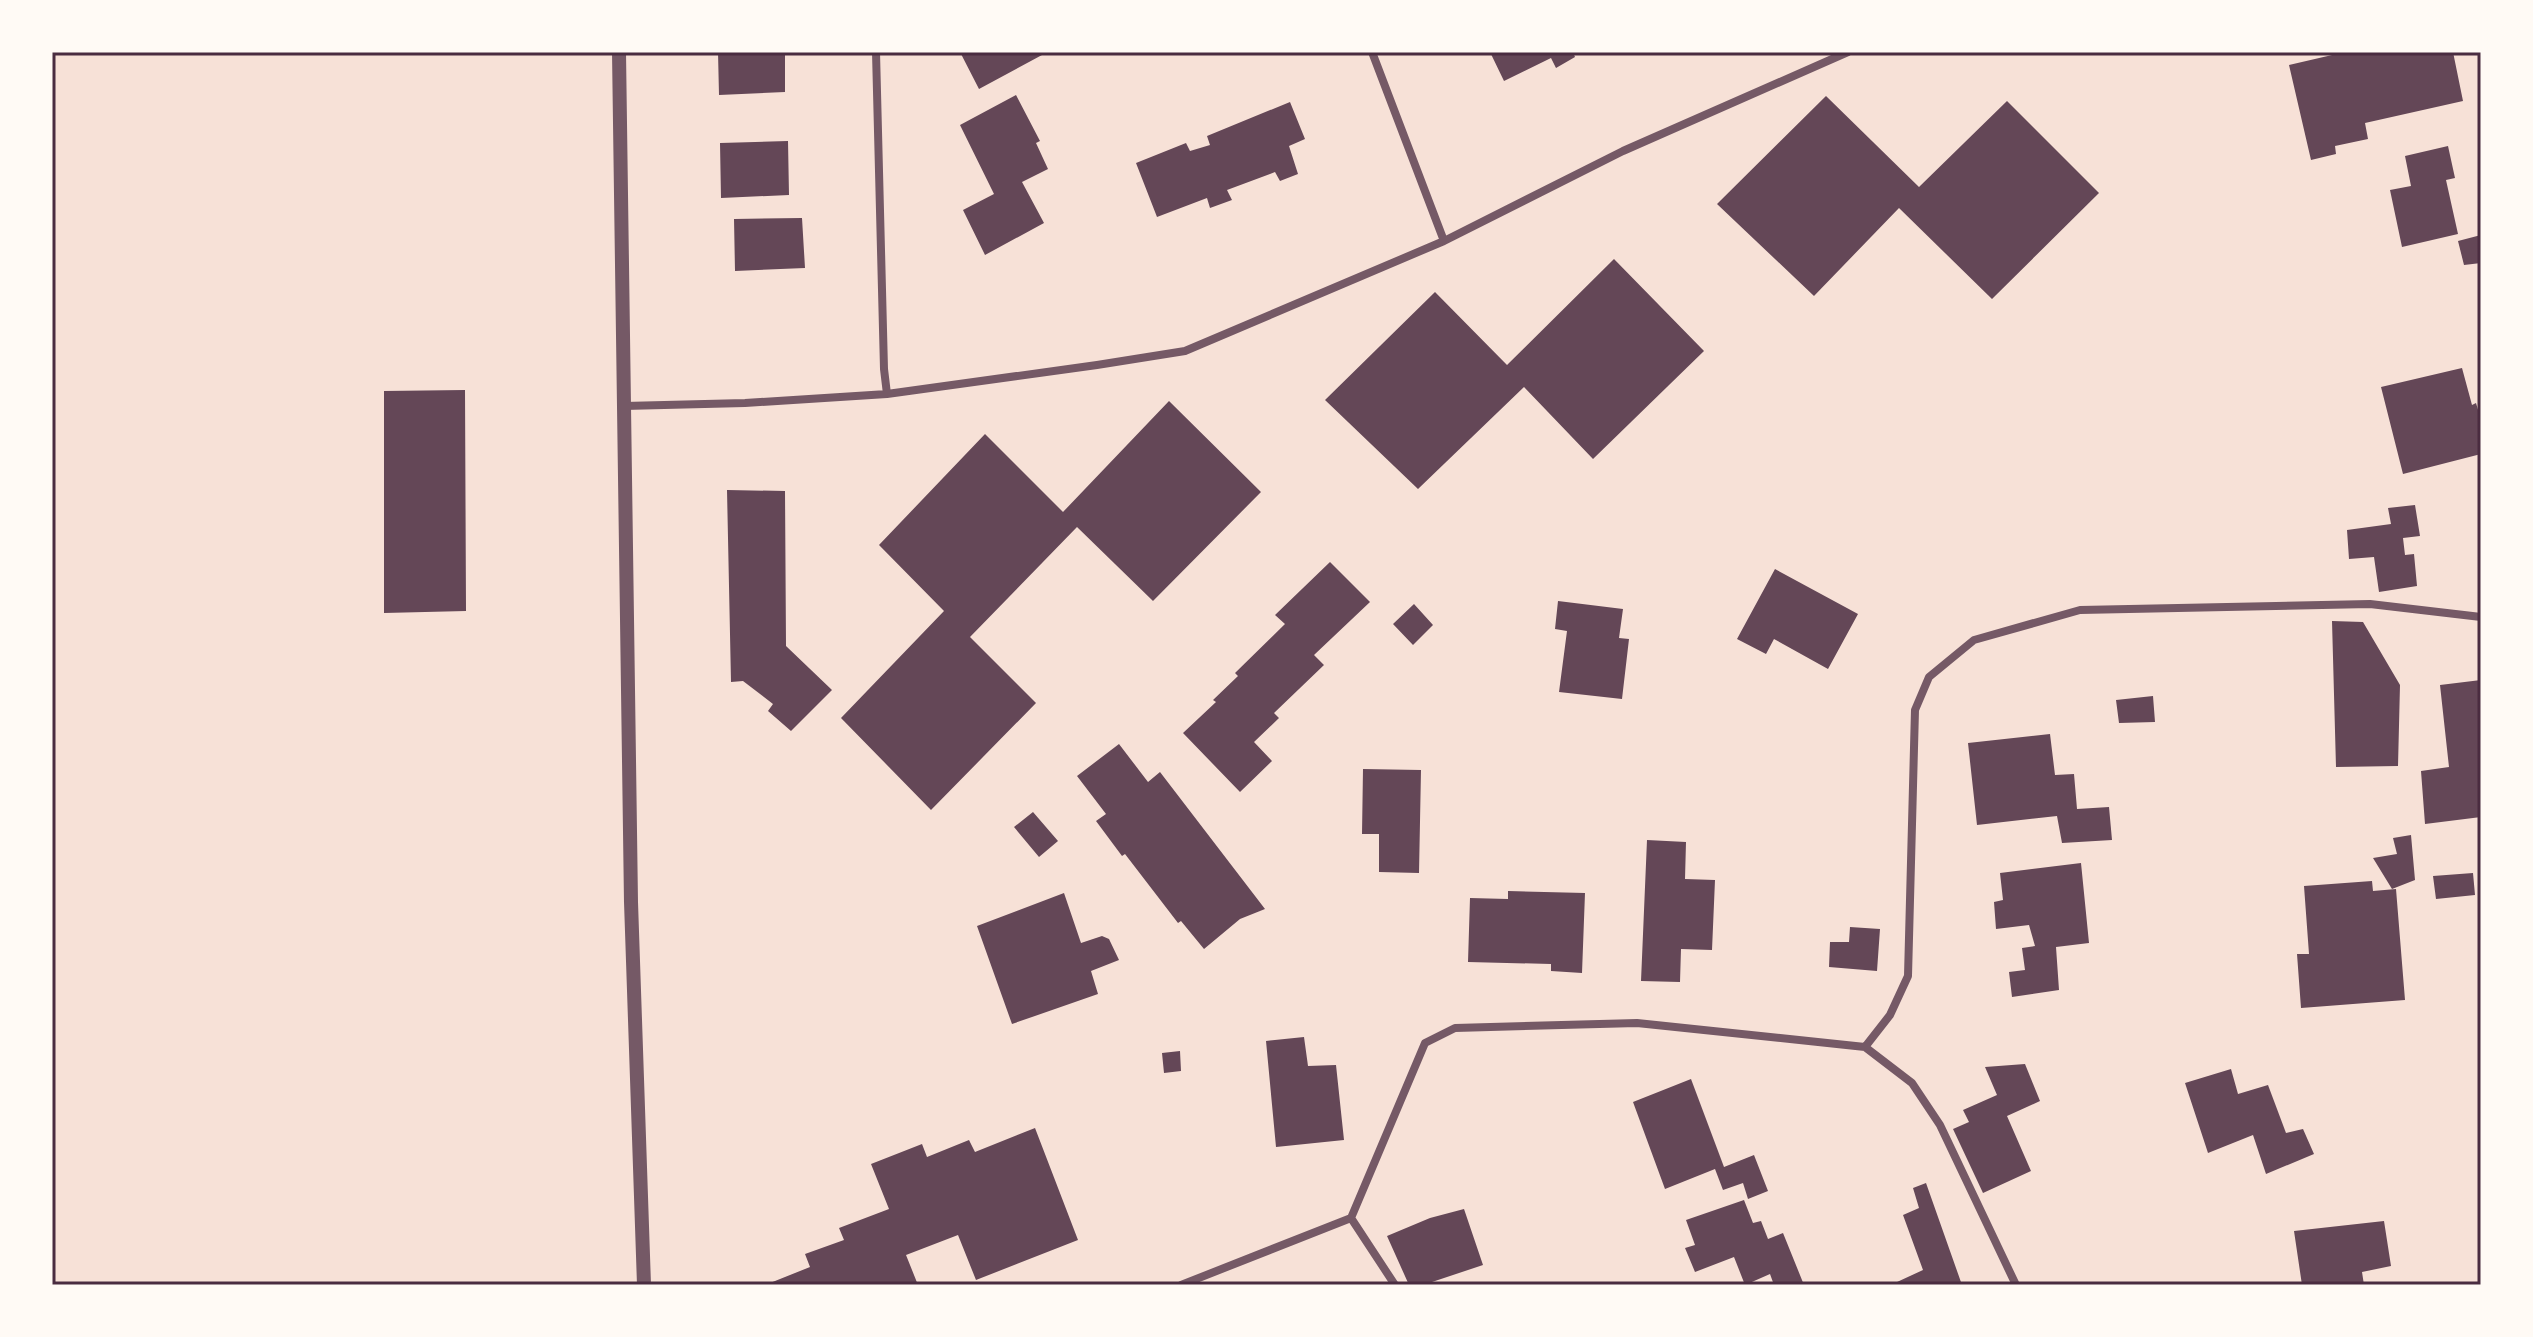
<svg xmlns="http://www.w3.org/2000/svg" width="2533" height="1337" viewBox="0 0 2533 1337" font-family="Helvetica,sans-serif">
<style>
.building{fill:#644757}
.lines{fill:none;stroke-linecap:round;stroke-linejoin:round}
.minor{stroke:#755966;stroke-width:8}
.tertiary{stroke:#755966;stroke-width:14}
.neatline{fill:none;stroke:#4a2c40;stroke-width:3}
</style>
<rect width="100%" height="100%" fill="#f7e1d7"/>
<!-- building -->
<path class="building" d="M 718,52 L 785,52 L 785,92 L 719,95 Z
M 960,52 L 1041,52 L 1042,55 L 979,89 Z
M 1490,52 L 1573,52 L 1575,57 L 1556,68 L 1551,58 L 1504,81 Z
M 2345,52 L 2453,52 L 2463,101 L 2365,123 L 2368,139 L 2335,146 L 2336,154 L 2311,160 L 2289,65 Z
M 1016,95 L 1040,141 L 1036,143 L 1048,169 L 1022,182 L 1044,223 L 985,255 L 963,210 L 994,194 L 960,125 Z
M 1826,96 L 1919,187 L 2007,101 L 2099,193 L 1992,299 L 1899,208 L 1814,296 L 1717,204 Z
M 1290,102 L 1305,139 L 1289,146 L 1298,174 L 1280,181 L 1275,172 L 1227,190 L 1232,200 L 1210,208 L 1207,198 L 1157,217 L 1136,163 L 1186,143 L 1190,151 L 1210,145 L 1207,136 Z
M 788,141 L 789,195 L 721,198 L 720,143 Z
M 2448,146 L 2455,178 L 2446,180 L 2458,234 L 2402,247 L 2390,190 L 2411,186 L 2405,156 Z
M 802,218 L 805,268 L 735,271 L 734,219 Z
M 2481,235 L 2481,263 L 2464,265 L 2458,241 Z
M 1614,259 L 1704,351 L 1593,459 L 1524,387 L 1418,489 L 1325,400 L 1435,292 L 1507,365 Z
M 2462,368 L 2472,405 L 2476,403 L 2481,420 L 2481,454 L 2403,474 L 2381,387 Z
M 465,390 L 466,611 L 384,613 L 384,391 Z
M 1169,401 L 1261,492 L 1153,601 L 1077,527 L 970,637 L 1036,703 L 931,810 L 841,718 L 944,611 L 879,545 L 985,434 L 1063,512 Z
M 727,490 L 785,491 L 786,646 L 832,690 L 791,731 L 768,711 L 773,704 L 743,681 L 731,682 Z
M 2415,505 L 2420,536 L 2403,538 L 2405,555 L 2414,554 L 2417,586 L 2379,592 L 2374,557 L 2349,559 L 2347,530 L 2391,524 L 2388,508 Z
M 1330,562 L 1370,602 L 1314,655 L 1324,665 L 1274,713 L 1279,718 L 1254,742 L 1272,761 L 1240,792 L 1183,733 L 1216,702 L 1213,700 L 1238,676 L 1235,673 L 1285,624 L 1275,615 Z
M 1775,569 L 1858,614 L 1828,669 L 1774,639 L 1766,654 L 1737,639 Z
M 1558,601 L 1623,609 L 1619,638 L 1629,639 L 1622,699 L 1559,692 L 1567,631 L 1555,629 Z
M 1414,604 L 1433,625 L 1413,645 L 1393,624 Z
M 2332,621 L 2363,622 L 2400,685 L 2398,766 L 2336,767 Z
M 2481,680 L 2481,817 L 2425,824 L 2421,771 L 2449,767 L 2440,685 Z
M 2153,696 L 2155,722 L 2119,723 L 2116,700 Z
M 2050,734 L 2055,775 L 2074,774 L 2077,809 L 2109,807 L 2112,840 L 2062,843 L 2057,816 L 1977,825 L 1968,743 Z
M 1119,744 L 1148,782 L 1160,772 L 1265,909 L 1240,919 L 1204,949 L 1181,921 L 1178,923 L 1125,854 L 1122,856 L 1096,821 L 1106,814 L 1077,776 Z
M 1363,769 L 1421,770 L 1419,873 L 1379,872 L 1379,834 L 1362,834 Z
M 1033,812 L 1058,841 L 1039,857 L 1014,827 Z
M 2411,835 L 2415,880 L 2392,889 L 2373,858 L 2397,854 L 2393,838 Z
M 1647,840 L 1686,842 L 1685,879 L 1715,880 L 1712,950 L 1681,949 L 1680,982 L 1641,981 Z
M 2081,863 L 2089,943 L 2056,947 L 2059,990 L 2012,997 L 2009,972 L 2025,970 L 2022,948 L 2035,946 L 2029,925 L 1996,929 L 1994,902 L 2003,900 L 2000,873 Z
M 2473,873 L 2475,895 L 2436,899 L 2433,876 Z
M 2372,881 L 2373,891 L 2396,889 L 2405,1000 L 2301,1008 L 2297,954 L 2309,954 L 2304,886 Z
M 1508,891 L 1585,893 L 1582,973 L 1551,971 L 1551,964 L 1468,962 L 1470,898 L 1508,899 Z
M 1064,893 L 1081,943 L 1102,936 L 1109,939 L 1119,960 L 1091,971 L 1098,994 L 1012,1024 L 977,926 Z
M 1850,927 L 1880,929 L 1877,971 L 1829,967 L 1830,942 L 1849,942 Z
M 1304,1037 L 1308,1066 L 1336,1065 L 1344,1140 L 1276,1147 L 1266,1041 Z
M 1180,1051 L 1181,1071 L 1164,1073 L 1162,1053 Z
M 2025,1064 L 2040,1101 L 2007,1116 L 2031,1171 L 1983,1193 L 1953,1129 L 1969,1122 L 1963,1110 L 1997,1095 L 1985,1067 Z
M 2231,1069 L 2238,1094 L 2268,1085 L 2286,1133 L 2303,1129 L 2314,1154 L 2266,1174 L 2253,1135 L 2208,1153 L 2185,1083 Z
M 1691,1079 L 1724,1167 L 1754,1155 L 1768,1191 L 1748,1199 L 1743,1183 L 1723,1190 L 1715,1169 L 1665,1189 L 1633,1102 Z
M 1035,1128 L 1078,1240 L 976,1280 L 958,1235 L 906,1255 L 918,1285 L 765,1285 L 810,1267 L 805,1254 L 844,1240 L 839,1228 L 889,1209 L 871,1164 L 922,1144 L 927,1157 L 969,1140 L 975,1152 Z
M 1926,1183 L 1962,1285 L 1898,1285 L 1897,1282 L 1923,1270 L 1903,1215 L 1919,1208 L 1913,1188 Z
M 1744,1200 L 1753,1223 L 1761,1221 L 1768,1239 L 1783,1233 L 1804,1285 L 1774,1285 L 1770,1274 L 1745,1285 L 1734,1257 L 1695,1272 L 1685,1248 L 1695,1245 L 1686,1220 Z
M 1464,1209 L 1483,1265 L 1423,1285 L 1409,1285 L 1387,1236 L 1430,1218 Z
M 2384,1221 L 2391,1266 L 2362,1272 L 2364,1285 L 2302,1285 L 2294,1231 Z"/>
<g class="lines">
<!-- minor -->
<path class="minor" d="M 876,52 L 884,369 L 887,394
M 1372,52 L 1444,241
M 624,406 L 745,403 L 887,394 L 1097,365 L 1185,351 L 1444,241 L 1623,151 L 1848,52
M 1865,1047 L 1912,1083 L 1940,1125 L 2016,1285
M 1351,1218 L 1395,1285
M 1181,1285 L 1351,1218 L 1425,1043 L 1455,1028 L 1637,1023 L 1865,1047 L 1890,1015 L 1908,976 L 1915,710 L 1929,677 L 1974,640 L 2080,610 L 2370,604 L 2481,617"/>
<!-- tertiary -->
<path class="tertiary" d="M 619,52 L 631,902 L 644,1285"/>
</g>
<!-- border -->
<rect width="2533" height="1337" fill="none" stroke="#fffaf5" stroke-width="108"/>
<rect x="54" y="54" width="2425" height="1229" class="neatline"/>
</svg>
